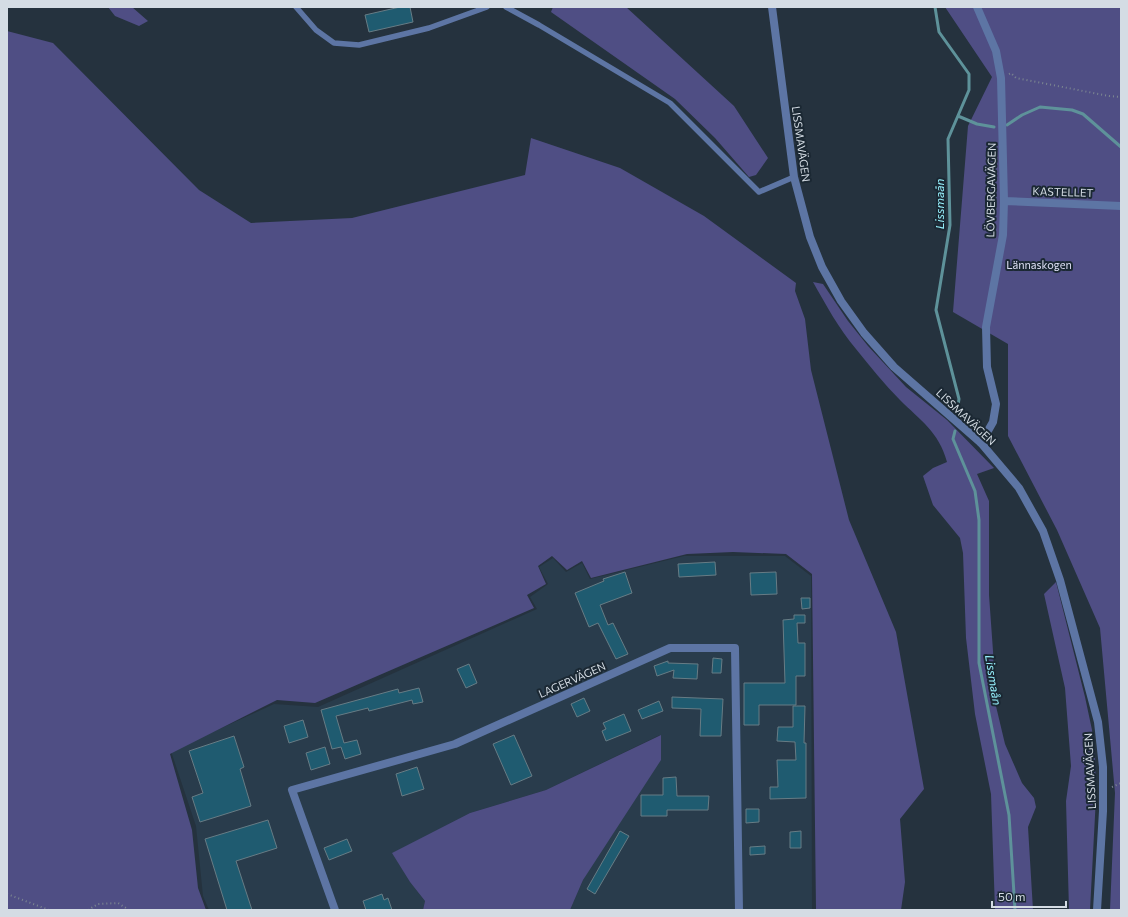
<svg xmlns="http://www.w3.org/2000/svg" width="1128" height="917" viewBox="0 0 1128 917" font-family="Commissioner,sans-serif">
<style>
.built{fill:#293c4c}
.green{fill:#4f4e84}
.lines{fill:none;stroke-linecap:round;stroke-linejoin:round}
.stream{stroke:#5e929a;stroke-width:3}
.building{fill:#1f5b70;stroke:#677c85}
.path{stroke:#7c8791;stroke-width:2;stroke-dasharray:1 3;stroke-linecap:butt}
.service{stroke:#5d75a4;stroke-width:5.5}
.minor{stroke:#5d75a4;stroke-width:8}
.tertiary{stroke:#5d75a4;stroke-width:8}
.labels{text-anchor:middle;stroke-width:4;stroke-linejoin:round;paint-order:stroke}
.street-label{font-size:11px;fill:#d4dce4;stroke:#1b2833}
.park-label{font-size:11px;fill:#dee0f5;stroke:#1b2833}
.water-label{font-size:12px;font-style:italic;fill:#96f0fc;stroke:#1b2833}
</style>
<rect width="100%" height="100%" fill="#25323e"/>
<!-- built -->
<path class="built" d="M 684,556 L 785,556 L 811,576 L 812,910 L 570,910 L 583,880 L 660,735 L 546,790 L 470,813 L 393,853 L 410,882 L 425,901 L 423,910 L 209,910 L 203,896 L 196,826 L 171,751 L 274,704 L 318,707 L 537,609 L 530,597 L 548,584 L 539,567 L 553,558 L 566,572 L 582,563 L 590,579 Z"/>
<!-- green -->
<path class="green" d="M 108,7 L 132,7 L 148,21 L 139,26 L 115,16 Z
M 553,7 L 626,7 L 734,106 L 768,158 L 756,175 L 749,177 L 715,138 L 675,99 L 551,12 Z
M 945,7 L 1121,7 L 1121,910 L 1110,910 L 1115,793 L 1100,628 L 1057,530 L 1008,436 L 1008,344 L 953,312 L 968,126 L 992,77 Z
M 7,31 L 53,43 L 199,190 L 251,223 L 352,218 L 525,175 L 531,138 L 620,168 L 704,216 L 796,283 L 795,291 L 805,319 L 811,370 L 849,520 L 896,632 L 924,789 L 900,819 L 905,882 L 901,910 L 816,910 L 812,574 L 786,554 L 733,552 L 687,554 L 591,578 L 582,561 L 567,570 L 552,556 L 538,566 L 546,584 L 527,595 L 534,608 L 315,703 L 277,700 L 170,754 L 192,830 L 198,888 L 206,910 L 7,910 Z
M 813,282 L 823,284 L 848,321 L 868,346 L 906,387 L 947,420 L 994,468 L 977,474 L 989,501 L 989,595 L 993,651 L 995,702 L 1005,744 L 1022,783 L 1034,798 L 1036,807 L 1028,827 L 1033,910 L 995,910 L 991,794 L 975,714 L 966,638 L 963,553 L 960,538 L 933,505 L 923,476 L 933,468 L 947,462 C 939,432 920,420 900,400 C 884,384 870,366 856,349 C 839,329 826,305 813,282 Z
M 1056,582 L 1085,697 L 1092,730 L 1095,756 L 1096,797 L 1090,910 L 1069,910 L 1066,801 L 1071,766 L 1065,688 L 1044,594 Z
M 661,735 L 661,760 L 583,880 L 570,910 L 423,910 L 425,901 L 410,882 L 392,853 L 470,813 L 546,790 Z"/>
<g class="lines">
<!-- stream -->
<path class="stream" d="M 935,7 L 939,32 L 969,74 L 969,90 L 948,139 L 950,225 L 936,310 L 959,399 L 957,411
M 958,116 L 977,124 L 994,127
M 1007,125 L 1022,115 L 1040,107 L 1072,110 L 1083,114 L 1121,147
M 955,431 L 953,439 L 975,491 L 979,520 L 979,663 L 1009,815 L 1015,910"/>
</g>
<!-- building -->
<path class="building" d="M 400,7 L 410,7 L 413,22 L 369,32 L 365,15 Z
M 715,562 L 716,575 L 679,577 L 678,564 Z
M 625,572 L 632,593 L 600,605 L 608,625 L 613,623 L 628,654 L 616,659 L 598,623 L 589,627 L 575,593 L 604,581 L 603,579 Z
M 776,572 L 777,594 L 751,595 L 750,573 Z
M 801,598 L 810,598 L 810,608 L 802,609 Z
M 794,615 L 805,615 L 805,623 L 797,623 L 798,643 L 805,643 L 805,676 L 796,676 L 796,705 L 759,705 L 759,725 L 744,725 L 744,683 L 785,683 L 783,620 L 794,619 Z
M 713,658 L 722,659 L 721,673 L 712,673 Z
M 668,661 L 668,663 L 698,664 L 697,679 L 673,678 L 674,670 L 657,676 L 654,666 Z
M 469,664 L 477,683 L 466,688 L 457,669 Z
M 419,688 L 423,702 L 413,704 L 412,700 L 369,711 L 368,708 L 336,716 L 344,743 L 357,740 L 361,754 L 345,759 L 341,747 L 332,749 L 321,710 L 398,689 L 399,693 Z
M 672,697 L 723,699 L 721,736 L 700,736 L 701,709 L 672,708 Z
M 584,698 L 590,711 L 577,717 L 571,704 Z
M 659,701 L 663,711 L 642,719 L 638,710 Z
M 793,706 L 805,706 L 804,743 L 806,743 L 806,798 L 770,799 L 770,787 L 778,787 L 777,760 L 796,760 L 795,742 L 777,741 L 778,727 L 793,727 Z
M 624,714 L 631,731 L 606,741 L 602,731 L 606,729 L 603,723 Z
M 303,720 L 308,737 L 289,743 L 284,726 Z
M 514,735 L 532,776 L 511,785 L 493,744 Z
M 234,736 L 244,767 L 240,769 L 251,806 L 200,822 L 192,797 L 203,793 L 189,751 Z
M 325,747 L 330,764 L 311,770 L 306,753 Z
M 417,767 L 424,789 L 402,796 L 396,774 Z
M 676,777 L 677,796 L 709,796 L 708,810 L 667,810 L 667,816 L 641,816 L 641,795 L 663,795 L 663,778 Z
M 746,809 L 759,809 L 759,822 L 746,823 Z
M 268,820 L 277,848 L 236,861 L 252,910 L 227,910 L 205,839 Z
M 620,831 L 629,836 L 595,894 L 587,889 Z
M 801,831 L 801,848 L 790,848 L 790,832 Z
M 347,839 L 352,851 L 329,860 L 324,848 Z
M 765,846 L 765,854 L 750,855 L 750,847 Z
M 382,894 L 384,900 L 388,898 L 392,910 L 366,910 L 363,901 Z"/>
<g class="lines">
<!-- path -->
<path class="path" d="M 1009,74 L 1011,73 L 1016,78 L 1109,96 L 1121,97
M 1112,787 L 1121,783
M 7,894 L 49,910
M 88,910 L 98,904 L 118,903 L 129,910"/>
<!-- service -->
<path class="service" d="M 296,7 L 316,30 L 334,43 L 359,45 L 429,28 L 487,7
M 506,7 L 539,25 L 670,103 L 759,192 L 794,177"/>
<!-- minor -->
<path class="minor" d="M 977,7 L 996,51 L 1001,78 L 1004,201 L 1003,235 L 986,327 L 987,367 L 996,404 L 993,422 L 981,443
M 1004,201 L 1121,206
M 335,910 L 292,790 L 455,744 L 670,648 L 735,648 L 739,910"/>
<!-- tertiary -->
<path class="tertiary" d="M 772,7 L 794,177 L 810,237 L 822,267 L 841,301 L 864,333 L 894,367 L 981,443 L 1019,488 L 1043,531 L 1060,580 L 1098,722 L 1103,767 L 1103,811 L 1097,910"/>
</g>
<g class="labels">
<!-- street labels -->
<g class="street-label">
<text transform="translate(801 144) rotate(82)" y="4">LISSMAVÄGEN</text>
<text transform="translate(991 190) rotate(-89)" y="4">LÖVBERGAVÄGEN</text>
<text transform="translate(1063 192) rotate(2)" y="4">KASTELLET</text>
<text transform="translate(966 417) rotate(43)" y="4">LISSMAVÄGEN</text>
<text transform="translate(572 680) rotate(-24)" y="4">LAGERVÄGEN</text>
<text transform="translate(1090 771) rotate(-93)" y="4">LISSMAVÄGEN</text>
</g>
<!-- park labels -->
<g class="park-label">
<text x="1039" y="269">Lännaskogen</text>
</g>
<!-- water labels -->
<g class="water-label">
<text transform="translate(940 204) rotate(-90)" y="4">Lissmaån</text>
<text transform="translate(993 680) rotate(81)" y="4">Lissmaån</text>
</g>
</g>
<!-- border -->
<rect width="1128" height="917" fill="none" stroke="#d4dce4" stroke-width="16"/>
<!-- scale -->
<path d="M992 901v6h74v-6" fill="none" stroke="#d4dce4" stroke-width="2"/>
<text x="998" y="901" font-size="12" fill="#d4dce4" stroke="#1b2833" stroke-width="3" paint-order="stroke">50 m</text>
</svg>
